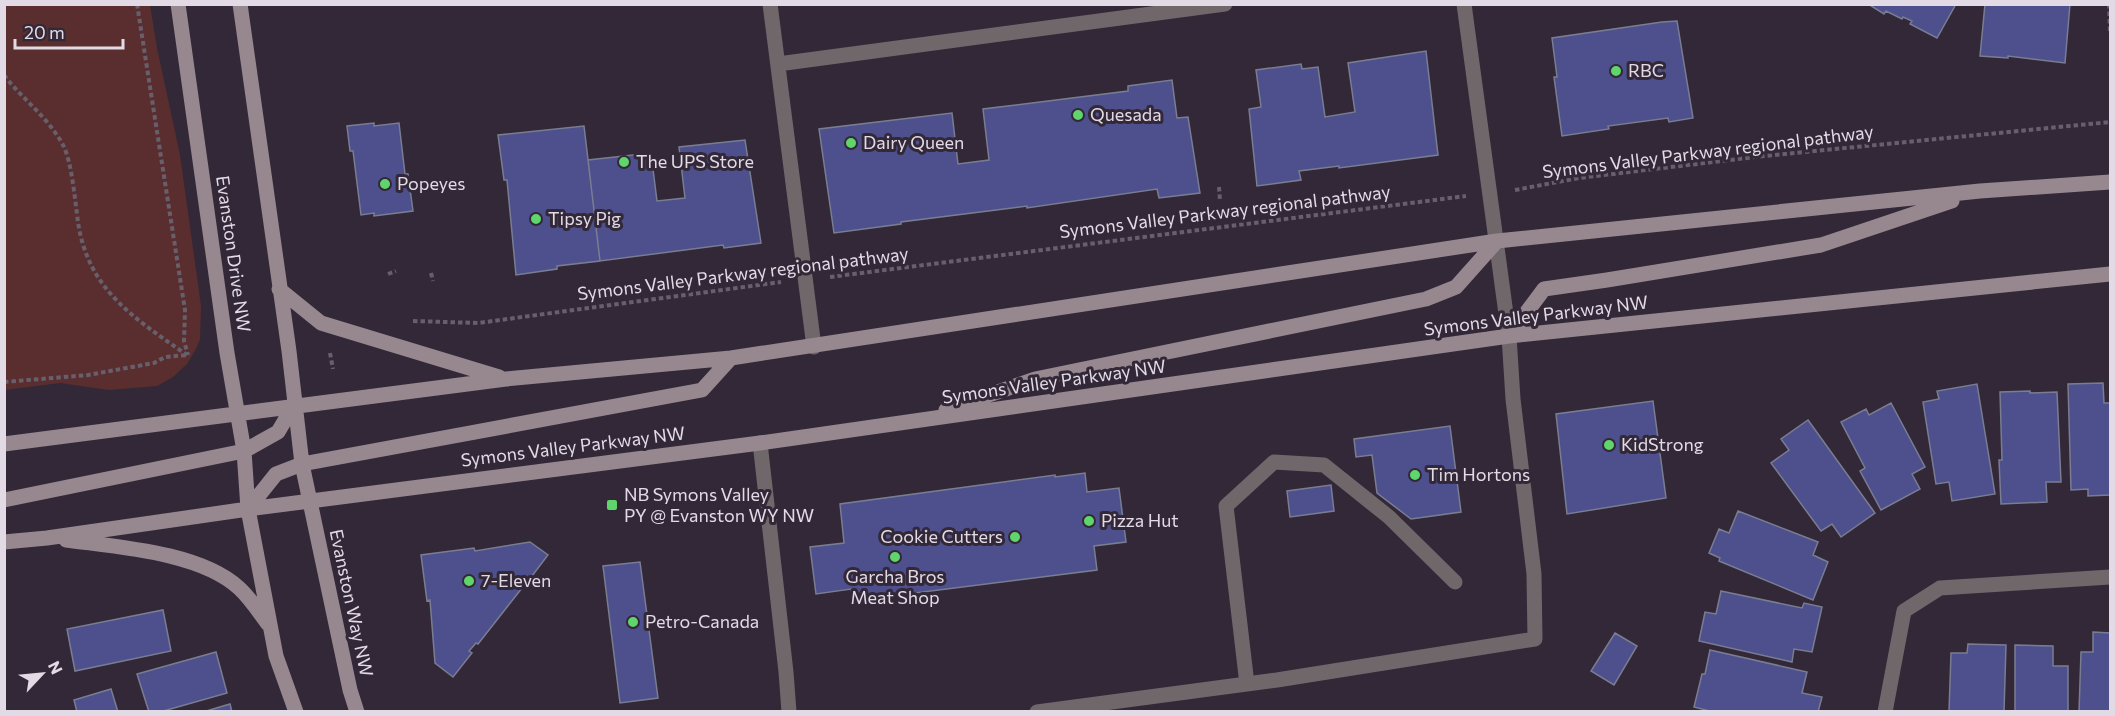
<svg xmlns="http://www.w3.org/2000/svg" width="2115" height="716" viewBox="0 0 2115 716" font-family="Commissioner,sans-serif">
<style>
.green{fill:#5a2e2e}
.building{fill:#4d508c;stroke:#7a7d91;stroke-width:1.5}
.lines{fill:none;stroke-linecap:round;stroke-linejoin:round}
.path{stroke:#685f6d;stroke-width:4;stroke-dasharray:4.5 3;stroke-linecap:butt}
.lane{stroke:#70676b;stroke-width:15}
.street{stroke:#70676b;stroke-width:15}
.secondary{stroke:#97878f;stroke-width:15}
.poi-dot{fill:#5fd56b;stroke:#322837;stroke-width:2}
.labels{text-anchor:middle;stroke-width:6;stroke-linejoin:round;paint-order:stroke}
.poi-label{font-size:18px;fill:#e2dbe6;stroke:#322837;text-anchor:start}
.street-label{font-size:18px;fill:#e2dbe6;stroke:#322837}
</style>
<rect width="100%" height="100%" fill="#322837"/>
<!-- green -->
<path class="green" d="M 4,5 L 150,5 L 157,48 L 180,155 L 201,306 L 200,339 L 197,347 L 187,364 L 173,377 L 157,386 L 109,390 L 60,383 L 5,390 Z"/>
<!-- building -->
<path class="building" d="M 1868,4 L 1956,4 L 1937,38 L 1910,24 L 1912,21 L 1903,17 L 1902,19 L 1886,11 L 1884,14 Z
M 1985,4 L 2070,4 L 2065,63 L 2008,56 L 2008,58 L 1980,56 Z
M 1677,21 L 1693,118 L 1669,122 L 1668,118 L 1608,126 L 1609,129 L 1562,136 L 1554,77 L 1557,77 L 1552,38 L 1662,22 Z
M 1426,51 L 1438,155 L 1339,168 L 1339,166 L 1299,171 L 1301,180 L 1257,186 L 1249,109 L 1261,107 L 1256,70 L 1301,64 L 1302,69 L 1318,67 L 1325,117 L 1355,112 L 1348,63 Z
M 1172,80 L 1177,118 L 1188,117 L 1200,193 L 1159,198 L 1157,189 L 1027,208 L 1027,206 L 901,222 L 901,224 L 834,233 L 819,129 L 952,113 L 958,164 L 989,160 L 983,109 L 1128,91 L 1128,86 Z
M 374,123 L 374,126 L 399,123 L 405,174 L 408,174 L 413,211 L 374,216 L 374,213 L 361,215 L 353,151 L 350,151 L 347,126 Z
M 584,126 L 600,261 L 557,266 L 557,269 L 516,275 L 507,180 L 504,180 L 498,135 Z
M 745,140 L 761,243 L 724,248 L 723,245 L 600,261 L 588,160 L 651,153 L 657,201 L 685,198 L 679,147 Z
M 2103,383 L 2104,403 L 2110,403 L 2110,495 L 2088,496 L 2088,489 L 2071,490 L 2068,384 Z
M 1977,384 L 1995,494 L 1952,501 L 1949,482 L 1936,484 L 1923,402 L 1939,399 L 1937,391 Z
M 2030,391 L 2030,393 L 2057,392 L 2061,482 L 2046,482 L 2047,502 L 2001,504 L 1999,460 L 2002,460 L 2000,392 Z
M 1653,401 L 1666,498 L 1567,514 L 1556,414 Z
M 1891,403 L 1925,467 L 1912,474 L 1920,489 L 1881,510 L 1860,471 L 1865,468 L 1841,422 L 1866,409 L 1869,415 Z
M 1808,420 L 1875,513 L 1841,537 L 1832,524 L 1821,531 L 1771,463 L 1789,450 L 1781,439 Z
M 1450,426 L 1461,512 L 1411,519 L 1377,493 L 1372,455 L 1356,457 L 1354,439 Z
M 1085,473 L 1087,492 L 1119,488 L 1126,542 L 1094,546 L 1097,570 L 852,601 L 851,589 L 816,594 L 810,547 L 844,543 L 840,504 L 1055,475 L 1055,477 Z
M 1331,485 L 1334,511 L 1290,517 L 1287,491 Z
M 1738,511 L 1818,542 L 1813,555 L 1828,562 L 1813,600 L 1719,561 L 1720,558 L 1709,553 L 1719,529 L 1729,533 Z
M 530,542 L 548,555 L 529,580 L 526,578 L 520,586 L 522,588 L 478,644 L 476,643 L 469,651 L 472,653 L 453,677 L 435,663 L 430,600 L 427,601 L 421,555 L 474,548 L 475,551 Z
M 640,562 L 658,698 L 620,703 L 603,566 Z
M 1721,591 L 1802,608 L 1804,603 L 1822,607 L 1812,652 L 1794,649 L 1792,662 L 1699,641 L 1705,612 L 1716,614 Z
M 163,610 L 171,651 L 75,671 L 67,629 Z
M 2093,632 L 2110,633 L 2110,712 L 2079,712 L 2081,652 L 2093,652 Z
M 1615,633 L 1637,646 L 1614,685 L 1591,671 Z
M 1968,644 L 2006,645 L 2004,712 L 1949,712 L 1951,653 L 1967,653 Z
M 2015,645 L 2053,646 L 2053,666 L 2068,666 L 2068,712 L 2015,712 Z
M 1710,650 L 1807,672 L 1802,693 L 1822,697 L 1818,712 L 1713,712 L 1694,707 L 1702,674 L 1705,674 Z
M 216,652 L 227,693 L 160,712 L 149,712 L 137,674 Z
M 111,689 L 118,712 L 77,712 L 74,700 Z
M 230,704 L 232,712 L 203,712 Z"/>
<g class="lines">
<!-- path -->
<path class="path" d="M 137,4 L 185,310 L 184,341 L 188,355
M 2109,4 L 2110,34
M 4,75 C 23,100 48,117 63,145 C 72,162 75,201 78,222 C 88,290 134,318 187,355
M 1219,187 L 1220,201
M 1515,190 L 1579,178 L 1764,156 L 2110,122
M 431,273 L 433,281
M 388,274 L 396,271
M 830,277 L 1466,196
M 413,321 L 478,323 L 781,282
M 330,353 L 333,369
M 4,382 L 88,375 L 154,363 L 165,357 L 187,355"/>
<!-- lane -->
<path class="lane" d="M 770,4 L 814,347
M 778,64 L 1225,4
M 760,443 L 786,672 L 789,712
M 1247,684 L 1226,506 L 1274,462 L 1324,465 L 1389,517 L 1455,582
M 1037,712 L 1277,680 L 1535,639 L 1534,574 L 1513,399 L 1509,336 L 1464,4"/>
<!-- street -->
<path class="street" d="M 1885,712 L 1904,611 L 1940,588 L 2110,577"/>
<!-- secondary -->
<path class="secondary" d="M 178,4 L 227,353 L 244,451 L 248,509 L 276,656 L 296,712
M 240,4 L 289,351 L 302,464 L 350,690 L 357,712
M 279,289 L 321,323 L 499,377
M 1509,336 L 1544,289 L 1607,280 L 1821,245 L 1952,201
M 946,410 L 1035,379 L 1426,299 L 1456,287 L 1497,241
M 4,444 L 506,379 L 731,358 L 1497,241 L 1980,191 L 2110,182
M 4,500 L 244,451 L 278,432 L 294,405
M 248,509 L 276,474 L 302,464 L 702,390 L 731,358
M 66,540 C 117,547 200,552 239,588 C 250,598 259,612 268,624
M 4,542 L 47,538 L 248,509 L 760,443 L 1509,336 L 2110,274"/>
</g>
<!-- markers -->
<g class="poi-dot">
<circle cx="1616" cy="71" r="6"/>
<circle cx="1078" cy="115" r="6"/>
<circle cx="851" cy="143" r="6"/>
<circle cx="624" cy="162" r="6"/>
<circle cx="385" cy="184" r="6"/>
<circle cx="536" cy="219" r="6"/>
<circle cx="1609" cy="445" r="6"/>
<circle cx="1415" cy="475" r="6"/>
<rect x="606" y="499" width="12" height="12" rx="3"/>
<circle cx="1089" cy="521" r="6"/>
<circle cx="1015" cy="537" r="6"/>
<circle cx="895" cy="557" r="6"/>
<circle cx="469" cy="581" r="6"/>
<circle cx="633" cy="622" r="6"/>
</g>
<g class="labels">
<!-- poi labels -->
<g class="poi-label">
<text x="1628" y="77">RBC</text>
<text x="1090" y="121">Quesada</text>
<text x="863" y="149">Dairy Queen</text>
<text x="636" y="168">The UPS Store</text>
<text x="397" y="190">Popeyes</text>
<text x="548" y="225">Tipsy Pig</text>
<text x="1621" y="451">KidStrong</text>
<text x="1427" y="481">Tim Hortons</text>
<text x="624" y="501">NB Symons Valley<tspan x="624" dy="21">PY @ Evanston WY NW</tspan></text>
<text x="1101" y="527">Pizza Hut</text>
<text x="1003" y="543" text-anchor="end">Cookie Cutters</text>
<text x="895" y="583" text-anchor="middle">Garcha Bros<tspan x="895" dy="21">Meat Shop</tspan></text>
<text x="481" y="587">7-Eleven</text>
<text x="645" y="628">Petro-Canada</text>
</g>
<!-- street labels -->
<g class="street-label">
<text transform="translate(1708 152) rotate(-7)" y="6">Symons Valley Parkway regional pathway</text>
<text transform="translate(1225 212) rotate(-7)" y="6">Symons Valley Parkway regional pathway</text>
<text transform="translate(233 254) rotate(82)" y="6">Evanston Drive NW</text>
<text transform="translate(743 274) rotate(-7)" y="6">Symons Valley Parkway regional pathway</text>
<text transform="translate(1536 316) rotate(-7)" y="6">Symons Valley Parkway NW</text>
<text transform="translate(1054 382) rotate(-8)" y="6">Symons Valley Parkway NW</text>
<text transform="translate(573 447) rotate(-7)" y="6">Symons Valley Parkway NW</text>
<text transform="translate(351 603) rotate(78)" y="6">Evanston Way NW</text>
</g>
</g>
<!-- border -->
<rect width="2115" height="716" fill="none" stroke="#e2dbe6" stroke-width="12"/>
<!-- north arrow -->
<g transform="translate(42 674) rotate(64)" stroke="#322837" stroke-width="4.5" paint-order="stroke">
<path d="M0-4.5L10 22L0 15L-10 22Z" fill="#e2dbe6"/>
<text y="-9" font-size="16" font-weight="bold" text-anchor="middle" fill="#e2dbe6">N</text>
</g>
<!-- scale -->
<path d="M15 39v9h108v-9" fill="none" stroke="#e2dbe6" stroke-width="3"/>
<text x="24" y="39" font-size="18" fill="#e2dbe6" stroke="#322837" stroke-width="4.5" paint-order="stroke">20 m</text>
</svg>
